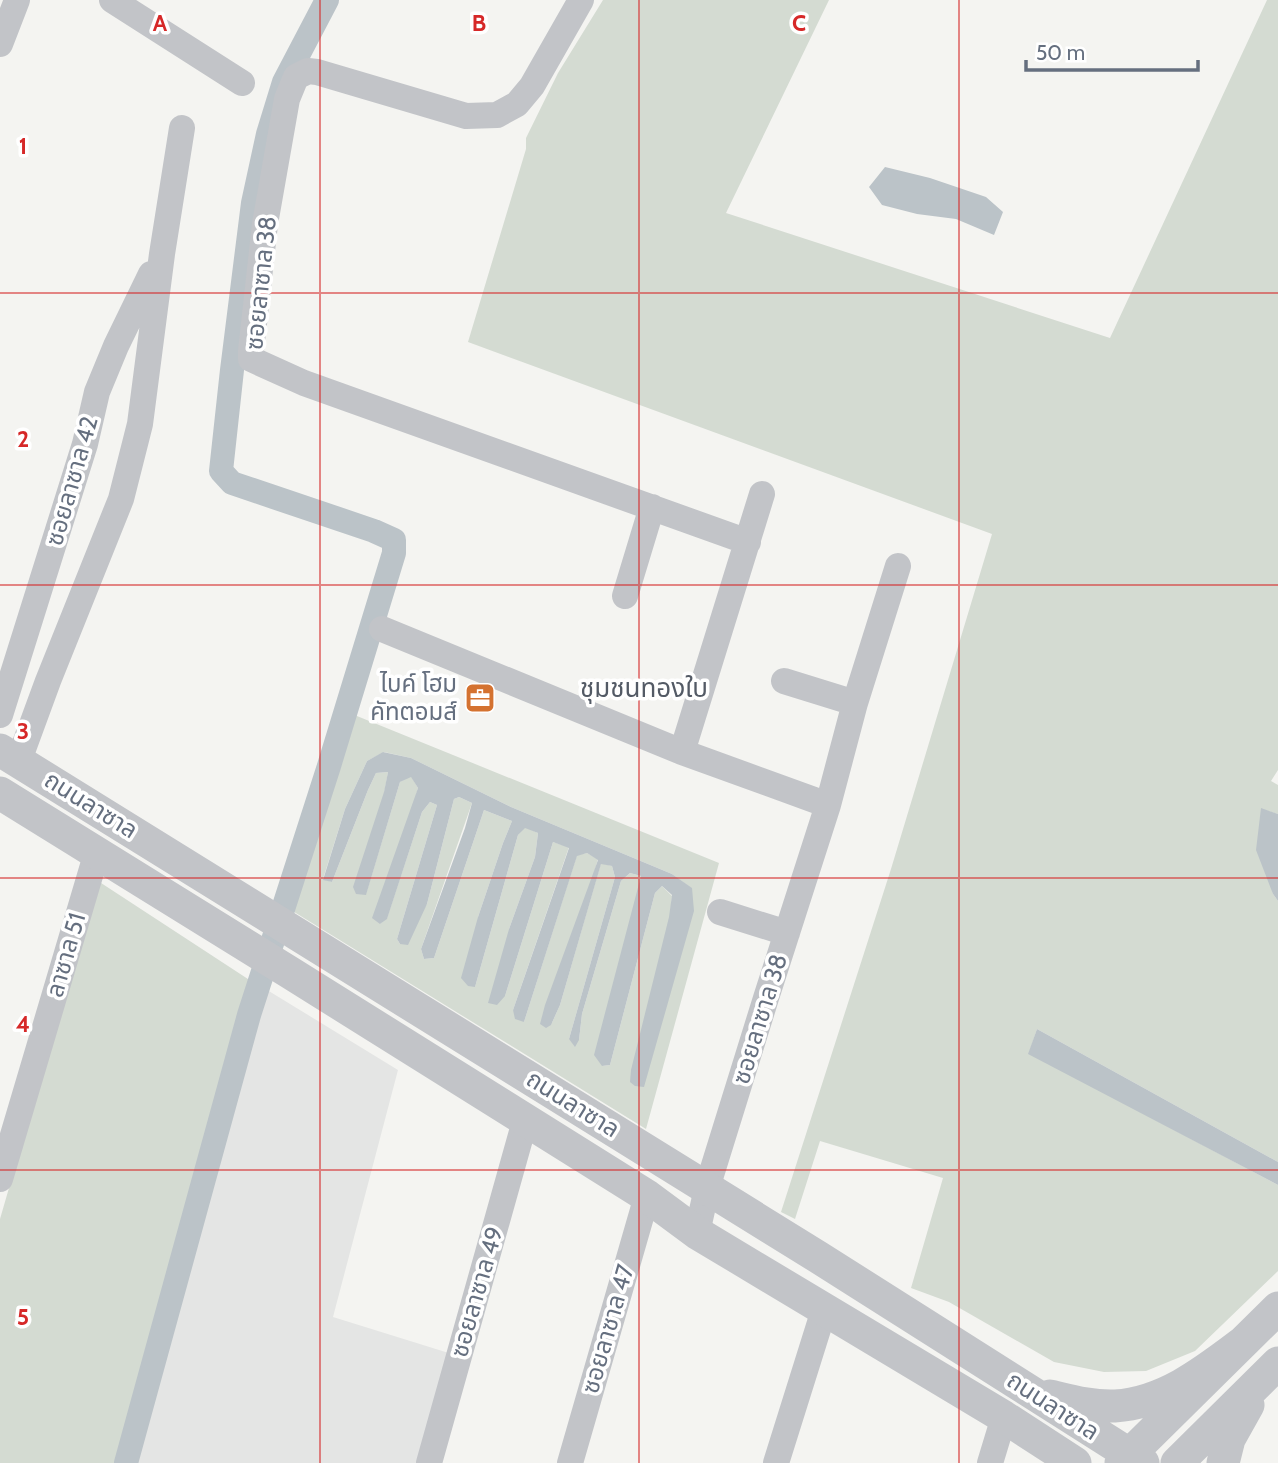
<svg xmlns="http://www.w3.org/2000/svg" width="1278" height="1463" viewBox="0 0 1278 1463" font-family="Cabin,'Noto Sans Thai',sans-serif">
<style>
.built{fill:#e4e5e4}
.green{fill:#d4dbd2;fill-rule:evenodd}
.water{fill:#bbc3c8}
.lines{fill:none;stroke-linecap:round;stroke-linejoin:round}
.canal{stroke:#bbc3c8;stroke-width:24}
.minor{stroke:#c2c4c8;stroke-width:26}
.tertiary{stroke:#c2c4c8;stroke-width:33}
.grid{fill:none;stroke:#d62828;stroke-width:2;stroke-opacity:0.55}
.labels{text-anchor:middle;stroke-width:7;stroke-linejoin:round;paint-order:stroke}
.street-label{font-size:24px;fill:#656f7f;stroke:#fff}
.poi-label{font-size:24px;fill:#656f7f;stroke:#fff;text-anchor:end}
.neighbourhood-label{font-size:26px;fill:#535a65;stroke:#fff}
.grid-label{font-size:23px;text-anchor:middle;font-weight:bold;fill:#d62828;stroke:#fff;stroke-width:7;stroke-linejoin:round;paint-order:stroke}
</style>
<rect width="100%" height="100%" fill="#f4f4f1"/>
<!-- built -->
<path class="built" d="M 259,985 L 398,1070 L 333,1317 L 468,1359 L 441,1463 L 133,1463 Z"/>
<!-- green -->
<path class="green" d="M 603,0 L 829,0 L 726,213 L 1110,338 L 1267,0 L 1278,0 L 1278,770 L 1271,781 L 1278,785 L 1278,814 L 1261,809 L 1273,894 L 1278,901 L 1278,1162 L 1037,1029 L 1029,1053 L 1278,1185 L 1278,1271 L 1195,1351 L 1146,1371 L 1104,1372 L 1054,1362 L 949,1302 L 911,1288 L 943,1178 L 820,1141 L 795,1219 L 781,1212 L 891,869 L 992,534 L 468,342 L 526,149 L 526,138 L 558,73 Z
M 352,714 L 719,863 L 646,1129 L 291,910 ZM 384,752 L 411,758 L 511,807 L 672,874 L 691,888 L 670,917 L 672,896 L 662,886 L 655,893 L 610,1065 L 602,1066 L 641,876 L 630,873 L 621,881 L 582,1014 L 579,1040 L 569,1039 L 615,877 L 612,866 L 601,863 L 560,1005 L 551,1025 L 598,859 L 587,853 L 577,855 L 524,1022 L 513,1010 L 569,847 L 553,842 L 505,996 L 509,929 L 535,857 L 538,833 L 525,827 L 518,835 L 475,987 L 478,917 L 503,843 L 512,821 L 484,810 L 434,958 L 424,959 L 421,949 L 472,803 L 459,797 L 454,799 L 427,904 L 400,944 L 397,939 L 437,805 L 430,802 L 422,812 L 387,918 L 380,924 L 418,788 L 411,776 L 400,782 L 366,894 L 388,772 L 376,773 L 368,790 L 332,882 L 323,879 L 345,809 L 367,761 Z
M 98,881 L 251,981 L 118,1463 L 0,1463 L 0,1219 Z"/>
<!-- water -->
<path class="water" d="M 885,167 L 930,178 L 986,197 L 1003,212 L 994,235 L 956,219 L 917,214 L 882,205 L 869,187 Z
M 383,752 L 411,758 L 511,807 L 672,874 L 692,888 L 694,911 L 644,1087 L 635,1086 L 630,1082 L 631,1070 L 669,917 L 672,895 L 662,886 L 655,893 L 610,1065 L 602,1066 L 594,1055 L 641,876 L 630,873 L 621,881 L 582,1014 L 579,1040 L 575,1047 L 569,1039 L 615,877 L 612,866 L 601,864 L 560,1005 L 551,1025 L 546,1028 L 540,1024 L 545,1005 L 598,860 L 587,853 L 577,856 L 524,1022 L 515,1019 L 513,1010 L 569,848 L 553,842 L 505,996 L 497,1005 L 488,1003 L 509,929 L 535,857 L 538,833 L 525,828 L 518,835 L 475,987 L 468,986 L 461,978 L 478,917 L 503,843 L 512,821 L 484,810 L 434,958 L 424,959 L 421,949 L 465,828 L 472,803 L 459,797 L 454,799 L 427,904 L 408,945 L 400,944 L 397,939 L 437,805 L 430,802 L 422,812 L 387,919 L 380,924 L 372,918 L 418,788 L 411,777 L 400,782 L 366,895 L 356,894 L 353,887 L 384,792 L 388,772 L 376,773 L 368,790 L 332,882 L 323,880 L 345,809 L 367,761 Z
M 1261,808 L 1278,814 L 1278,901 L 1273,894 L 1256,850 Z
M 1037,1029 L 1278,1162 L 1278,1185 L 1028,1054 Z"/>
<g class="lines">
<!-- canal -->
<path class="canal" d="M 126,1463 L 249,1015 L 329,766 L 394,553 L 394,540 L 374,531 L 232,483 L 221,471 L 232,370 L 253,203 L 268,134 L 284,82 L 327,0"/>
<!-- minor -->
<path class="minor" d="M 112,0 L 242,83
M 581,0 L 532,86 L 517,104 L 497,115 L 466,116 L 317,72 L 308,71 L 296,77 L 287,99 L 265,224 L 251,351 L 251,359 L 304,383 L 748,542
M 0,44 L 17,0
M 625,596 L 652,507
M 382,629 L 682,752 L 828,805
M 784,681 L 855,703
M 0,715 L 85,444 L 97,392 L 116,346 L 151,274
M 682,752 L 762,494
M 19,760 L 48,681 L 121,499 L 140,424 L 162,254 L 182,128
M 720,912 L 787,933
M 0,1179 L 97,852
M 697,1233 L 707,1188 L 766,998 L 828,805 L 855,703 L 898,566
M 429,1463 L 525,1121
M 570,1463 L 647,1196
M 776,1463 L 824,1310
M 990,1463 L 1004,1417"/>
<!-- tertiary -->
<path class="tertiary" d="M 0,750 L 818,1257 L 1143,1463
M 0,793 L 289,972 L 647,1196 L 697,1233 L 1004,1417 L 1075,1463
M 1050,1396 C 1071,1401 1093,1407 1115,1406 C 1164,1403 1204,1372 1241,1344
M 1121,1463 L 1278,1308
M 1177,1463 L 1278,1363
M 1223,1463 L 1229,1439 L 1248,1405"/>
</g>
<!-- grid -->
<path class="grid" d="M 320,0 L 320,1463M 639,0 L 639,1463M 959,0 L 959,1463M 0,293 L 1278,293M 0,585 L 1278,585M 0,878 L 1278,878M 0,1170 L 1278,1170"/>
<!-- icons -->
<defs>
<g id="office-square" transform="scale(1.575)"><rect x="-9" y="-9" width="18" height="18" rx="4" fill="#d47230" stroke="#fff"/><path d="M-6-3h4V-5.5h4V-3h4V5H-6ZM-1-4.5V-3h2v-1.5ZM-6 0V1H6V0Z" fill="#fff"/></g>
</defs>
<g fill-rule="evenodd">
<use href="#office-square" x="480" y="698"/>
</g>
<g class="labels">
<!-- street labels -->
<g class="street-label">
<text transform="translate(261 283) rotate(-84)" y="8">ซอยลาซาล 38</text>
<text transform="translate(72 481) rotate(-74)" y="8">ซอยลาซาล 42</text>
<text transform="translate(91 805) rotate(32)" y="8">ถนนลาซาล</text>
<text transform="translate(66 955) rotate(-74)" y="8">ลาซาล 51</text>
<text transform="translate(760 1019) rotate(-73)" y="8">ซอยลาซาล 38</text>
<text transform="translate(573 1104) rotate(32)" y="8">ถนนลาซาล</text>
<text transform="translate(477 1292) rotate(-74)" y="8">ซอยลาซาล 49</text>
<text transform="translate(608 1329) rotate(-74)" y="8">ซอยลาซาล 47</text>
<text transform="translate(1053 1406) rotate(33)" y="8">ถนนลาซาล</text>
</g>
<!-- poi labels -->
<g class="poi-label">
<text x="457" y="692">ไบค์ โฮม<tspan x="457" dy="28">คัทตอมส์</tspan></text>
</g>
<!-- neighbourhood labels -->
<g class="neighbourhood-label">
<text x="644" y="697">ชุมชนทองใบ</text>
</g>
</g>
<g class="grid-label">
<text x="160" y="31">A</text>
<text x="479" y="31">B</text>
<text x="799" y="31">C</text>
<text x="23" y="154">1</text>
<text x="23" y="447">2</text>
<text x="23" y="739">3</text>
<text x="23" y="1032">4</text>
<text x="23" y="1325">5</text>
</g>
<!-- scale -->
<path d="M1026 60v10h172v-10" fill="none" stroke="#656f7f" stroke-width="3.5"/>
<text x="1036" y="60" font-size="21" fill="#656f7f" stroke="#ffffff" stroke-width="5" paint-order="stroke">50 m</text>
</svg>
